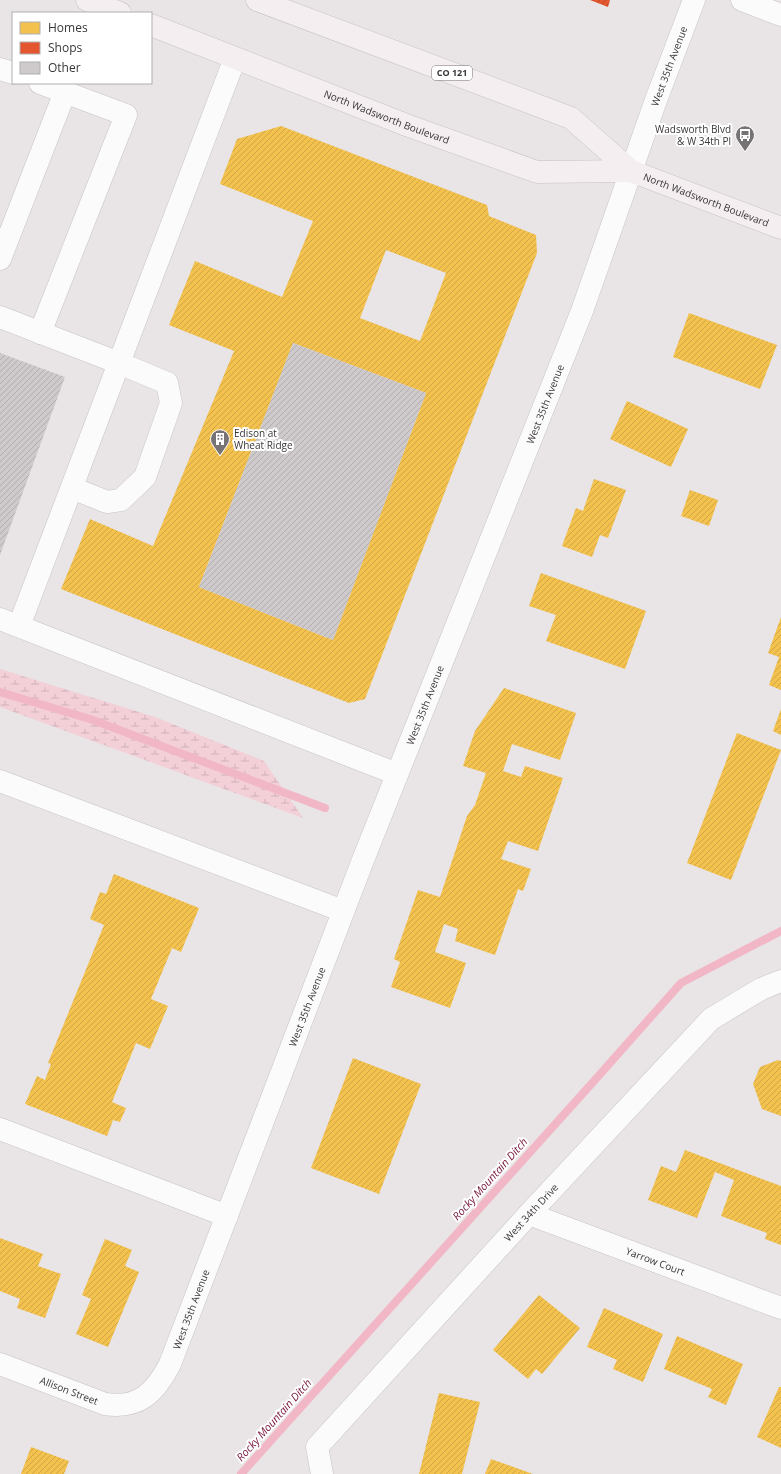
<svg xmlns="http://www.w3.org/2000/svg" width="781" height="1474" viewBox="0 0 781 1474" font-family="'Open Sans',sans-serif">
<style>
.wetland{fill:url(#wetland-marsh)}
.homes{fill:url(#homes-hatch);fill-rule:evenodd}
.shops{fill:url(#shops-hatch)}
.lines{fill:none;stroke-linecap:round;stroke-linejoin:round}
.stream{stroke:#f2b7c6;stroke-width:8}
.building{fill:url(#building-hatch)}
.minor-casing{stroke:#c6c3c3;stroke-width:23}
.major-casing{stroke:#c4c2c3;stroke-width:23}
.minor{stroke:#fcfbfb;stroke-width:22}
.major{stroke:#f4eef0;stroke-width:22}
.labels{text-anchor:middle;stroke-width:4;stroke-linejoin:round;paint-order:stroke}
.shield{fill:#fff;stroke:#747272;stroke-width:1}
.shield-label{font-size:9px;font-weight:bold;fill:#393636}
.street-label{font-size:10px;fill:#393636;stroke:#fff}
.poi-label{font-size:10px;fill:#393636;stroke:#fff;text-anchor:end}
.water-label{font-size:11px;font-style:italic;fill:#77173d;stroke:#fff}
</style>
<defs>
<pattern id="wetland-marsh" width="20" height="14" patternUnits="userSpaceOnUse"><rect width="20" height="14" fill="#f3cfd8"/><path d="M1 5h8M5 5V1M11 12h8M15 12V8" fill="none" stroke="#d1b2ba"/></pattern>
<pattern id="homes-hatch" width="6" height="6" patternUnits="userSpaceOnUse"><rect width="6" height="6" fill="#f2c14e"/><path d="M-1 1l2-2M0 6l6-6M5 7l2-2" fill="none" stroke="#d0a645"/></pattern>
<pattern id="shops-hatch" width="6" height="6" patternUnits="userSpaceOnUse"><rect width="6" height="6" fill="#e4572e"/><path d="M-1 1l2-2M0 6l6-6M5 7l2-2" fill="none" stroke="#ba4928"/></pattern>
<pattern id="building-hatch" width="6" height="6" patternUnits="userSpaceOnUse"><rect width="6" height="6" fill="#cecacb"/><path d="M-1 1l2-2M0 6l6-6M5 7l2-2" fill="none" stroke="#b2aeaf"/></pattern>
</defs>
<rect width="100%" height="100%" fill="#e9e5e6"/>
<!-- wetland -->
<path class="wetland" d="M 0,669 L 155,717 L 264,761 L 303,818 L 0,707 Z"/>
<!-- homes -->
<path class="homes" d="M 281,126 L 487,205 L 489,216 L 536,235 L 537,253 L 365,699 L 349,703 L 61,589 L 90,519 L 153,546 L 234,351 L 169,325 L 195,261 L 282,297 L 313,221 L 220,184 L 237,139 ZM 386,250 L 446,273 L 420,341 L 360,318 ZM 293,343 L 426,393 L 333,640 L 199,587 Z
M 689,313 L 777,345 L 760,389 L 673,357 Z
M 627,401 L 688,429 L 671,467 L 610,439 Z
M 594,479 L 626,490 L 608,538 L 600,535 L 592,557 L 562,546 L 576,508 L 583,511 Z
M 690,490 L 718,500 L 709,526 L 681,516 Z
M 541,573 L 646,611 L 625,669 L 546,641 L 556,615 L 529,606 Z
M 781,617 L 781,690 L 769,685 L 779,657 L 768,653 Z
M 504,688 L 576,713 L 560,760 L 512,744 L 503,771 L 521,777 L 525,766 L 563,778 L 538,851 L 508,841 L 501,859 L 531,869 L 523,891 L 518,889 L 495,955 L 455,941 L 458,929 L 444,924 L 435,952 L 466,963 L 450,1008 L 391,987 L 400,962 L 394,959 L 418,890 L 440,897 L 467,816 L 475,805 L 486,773 L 463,766 L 475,731 Z
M 781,709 L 781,735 L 773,731 Z
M 737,733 L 781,750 L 731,880 L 687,863 Z
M 114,874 L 199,908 L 181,952 L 172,948 L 151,999 L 168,1006 L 150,1049 L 136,1043 L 112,1102 L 126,1108 L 120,1122 L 113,1120 L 107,1136 L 25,1104 L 37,1076 L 45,1080 L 51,1064 L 48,1063 L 104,925 L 90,919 L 100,892 L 106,894 Z
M 353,1058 L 421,1084 L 379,1194 L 311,1168 Z
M 778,1060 L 781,1061 L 781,1116 L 762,1109 L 753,1084 L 760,1067 Z
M 685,1150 L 781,1186 L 781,1245 L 765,1239 L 767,1233 L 721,1216 L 734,1180 L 715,1172 L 697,1218 L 648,1200 L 661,1166 L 676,1172 Z
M 0,1238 L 43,1254 L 38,1266 L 61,1274 L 45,1318 L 17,1308 L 20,1299 L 0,1291 Z
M 105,1239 L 132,1250 L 125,1266 L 139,1272 L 108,1347 L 76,1334 L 91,1299 L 82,1295 Z
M 539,1295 L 580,1328 L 542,1374 L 536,1369 L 528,1379 L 493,1350 Z
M 604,1308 L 663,1334 L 643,1382 L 613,1369 L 617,1360 L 587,1347 Z
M 677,1336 L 743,1364 L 726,1405 L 708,1397 L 712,1389 L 664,1369 Z
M 779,1387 L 781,1387 L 781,1448 L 757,1437 Z
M 439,1393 L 480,1402 L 462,1474 L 419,1474 Z
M 31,1447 L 69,1461 L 64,1474 L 21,1474 Z
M 491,1459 L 533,1474 L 485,1474 Z"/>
<!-- shops -->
<path class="shops" d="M 590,0 L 610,0 L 608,7 Z"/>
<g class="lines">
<!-- stream -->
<path class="stream" d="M 0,692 L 93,720 L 325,808
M 241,1474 L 594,1081 L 681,983 L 781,931"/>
</g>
<!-- building -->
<path class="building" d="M 293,343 L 426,393 L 333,640 L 199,587 Z
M 0,353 L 65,377 L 0,555 Z"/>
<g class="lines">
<!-- minor casing -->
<g class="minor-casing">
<g id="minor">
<path d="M 742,0 L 781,15"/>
<path d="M 0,69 L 13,73"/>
<path d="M 40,83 L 126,115 L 40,333"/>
<path d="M 0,259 L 65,92"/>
<path d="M 0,317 L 119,363 L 167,383 L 171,403 L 145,477 L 121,500 L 107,502 L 72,488"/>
<path d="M 0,619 L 397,774"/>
<path d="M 19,626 L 235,58"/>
<path d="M 0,781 L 343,911"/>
<path d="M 0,1129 L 227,1216"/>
<path id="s1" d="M 529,1214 L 781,1308"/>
<path id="s2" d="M 0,1364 L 105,1404 C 139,1409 155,1393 170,1364 L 363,860 L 582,311 L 656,100 L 694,0"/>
<path id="s3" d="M 322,1474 L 317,1447 L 529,1214 L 711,1019 L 761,989 L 781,981"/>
</g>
</g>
<!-- major casing -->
<g class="major-casing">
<g id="major">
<path d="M 87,0 L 120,13"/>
<path id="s4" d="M 257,0 L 571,118 L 631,171 L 781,228"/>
<path id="s5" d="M 151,25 L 409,126 L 537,172 L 631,171"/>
</g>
</g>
<!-- minor -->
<use href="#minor" class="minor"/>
<!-- major -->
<use href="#major" class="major"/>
</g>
<!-- icons -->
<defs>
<g id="bus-pin" transform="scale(1)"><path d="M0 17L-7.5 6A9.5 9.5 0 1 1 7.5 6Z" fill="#777374" stroke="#fff"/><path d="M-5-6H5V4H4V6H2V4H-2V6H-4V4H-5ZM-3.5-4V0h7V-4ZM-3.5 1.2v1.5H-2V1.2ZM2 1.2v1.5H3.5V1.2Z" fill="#fff"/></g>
<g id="building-pin" transform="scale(1)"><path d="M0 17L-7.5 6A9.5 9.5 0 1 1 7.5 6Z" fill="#777374" stroke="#fff"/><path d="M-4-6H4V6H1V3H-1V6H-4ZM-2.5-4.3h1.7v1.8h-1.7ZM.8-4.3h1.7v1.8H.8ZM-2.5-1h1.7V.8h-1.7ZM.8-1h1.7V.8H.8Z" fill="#fff"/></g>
</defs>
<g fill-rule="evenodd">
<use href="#bus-pin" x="745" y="135"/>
<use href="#building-pin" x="220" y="439"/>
</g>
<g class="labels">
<!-- shield labels -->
<rect class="shield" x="432" y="66" width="40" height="14" rx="3"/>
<g class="shield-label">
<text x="452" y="76">CO 121</text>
</g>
<!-- street labels -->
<g class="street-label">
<text dy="4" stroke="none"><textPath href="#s2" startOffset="1586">West 35th Avenue</textPath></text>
<text dy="4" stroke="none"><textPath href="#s5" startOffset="253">North Wadsworth Boulevard</textPath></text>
<text dy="4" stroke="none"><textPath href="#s4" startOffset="496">North Wadsworth Boulevard</textPath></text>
<text dy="4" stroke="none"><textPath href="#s2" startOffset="1226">West 35th Avenue</textPath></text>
<text dy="4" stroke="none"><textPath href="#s2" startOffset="902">West 35th Avenue</textPath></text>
<text dy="4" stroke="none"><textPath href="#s2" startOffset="578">West 35th Avenue</textPath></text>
<text dy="4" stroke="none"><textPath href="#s3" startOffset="345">West 34th Drive</textPath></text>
<text dy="4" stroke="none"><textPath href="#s1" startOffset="135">Yarrow Court</textPath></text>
<text dy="4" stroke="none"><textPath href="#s2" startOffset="254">West 35th Avenue</textPath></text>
<text dy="4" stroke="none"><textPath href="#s2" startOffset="74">Allison Street</textPath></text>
</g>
<!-- poi labels -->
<g class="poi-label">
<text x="731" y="133">Wadsworth Blvd<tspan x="731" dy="12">&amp; W 34th Pl</tspan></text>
<text x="234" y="437" text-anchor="start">Edison at<tspan x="234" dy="12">Wheat Ridge</tspan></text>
</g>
<!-- water labels -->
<g class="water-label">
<text transform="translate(490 1179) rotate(-48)" y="4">Rocky Mountain Ditch</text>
<text transform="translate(274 1420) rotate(-48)" y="4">Rocky Mountain Ditch</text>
</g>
</g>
<!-- legend -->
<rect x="12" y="12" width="140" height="72" fill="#ffffff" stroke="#b0afaf"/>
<rect x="20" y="22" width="20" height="12" fill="#f2c14e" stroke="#b0afaf"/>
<text x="48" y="32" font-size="12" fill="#393636">Homes</text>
<rect x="20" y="42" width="20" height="12" fill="#e4572e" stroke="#b0afaf"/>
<text x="48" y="52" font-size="12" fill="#393636">Shops</text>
<rect x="20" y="62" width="20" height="12" fill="#cecacb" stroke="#b0afaf"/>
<text x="48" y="72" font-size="12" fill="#393636">Other</text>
</svg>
